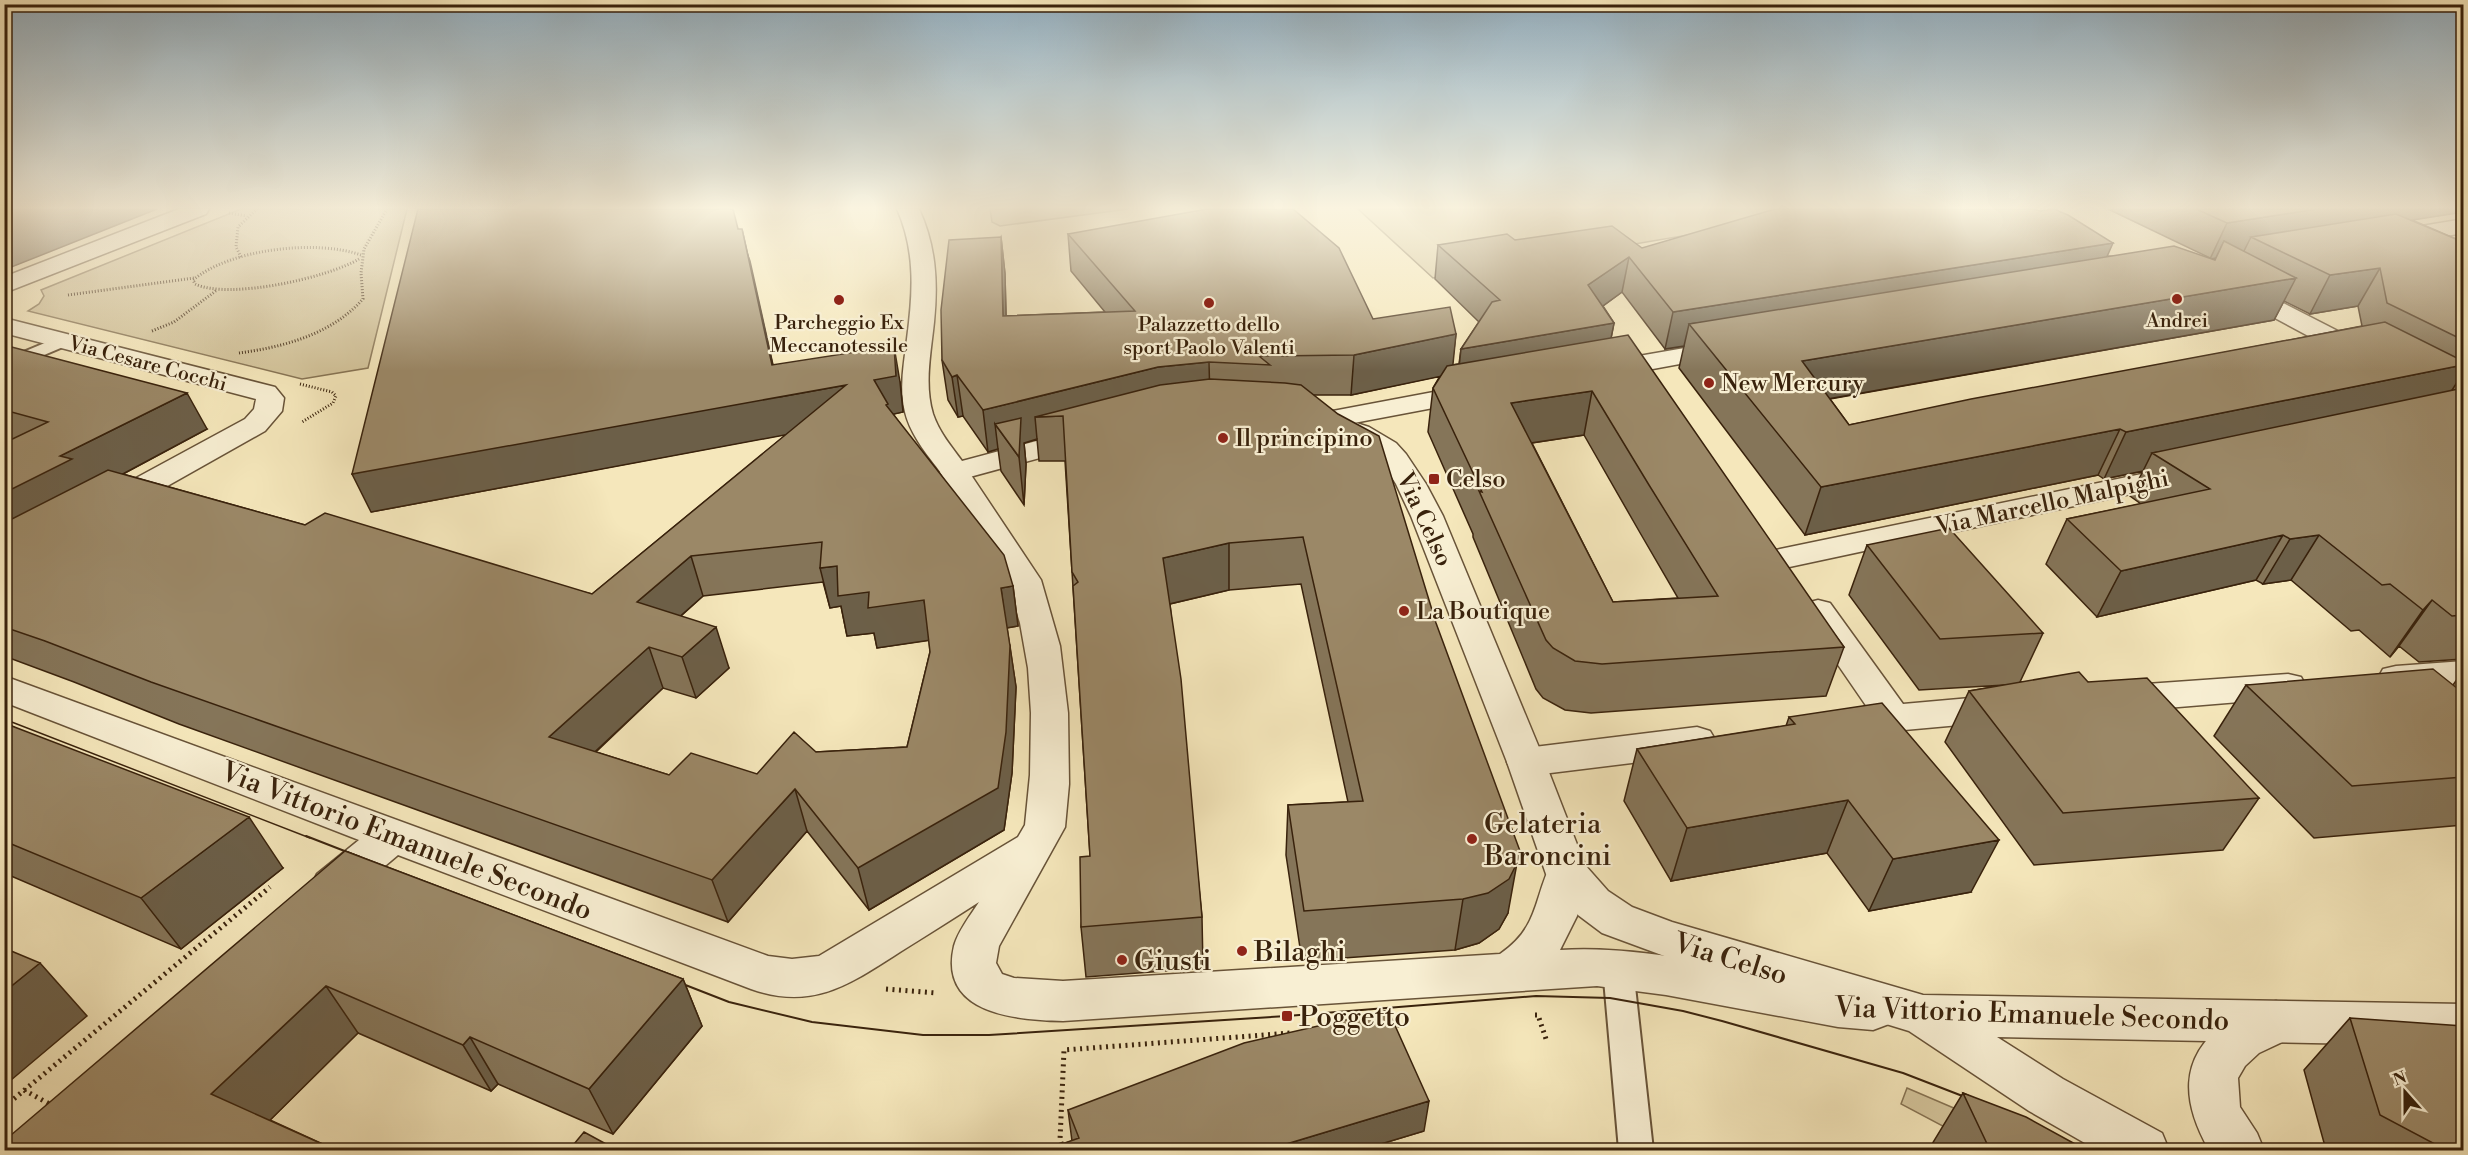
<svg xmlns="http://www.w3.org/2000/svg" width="2468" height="1155" viewBox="0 0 2468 1155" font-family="'Libre Bodoni',serif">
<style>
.green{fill:#d5c69d;stroke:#877454;stroke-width:1.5}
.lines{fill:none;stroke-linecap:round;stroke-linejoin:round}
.service-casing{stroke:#685338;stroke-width:4}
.minor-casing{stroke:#685338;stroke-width:3}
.tertiary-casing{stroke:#685338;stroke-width:3}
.path-far1{stroke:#39220c;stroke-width:3;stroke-dasharray:1 2;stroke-linecap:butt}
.path{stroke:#39220c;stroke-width:5;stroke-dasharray:2 4.5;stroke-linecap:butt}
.service{fill:#f8efd3;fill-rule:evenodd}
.minor{fill:#f8efd3;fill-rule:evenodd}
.tertiary{fill:#f8efd3;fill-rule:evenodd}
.tram-far1{stroke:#39220c;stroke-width:1.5}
.tram{stroke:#39220c;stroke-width:2}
.wall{fill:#857559;stroke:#39220c;stroke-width:1.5;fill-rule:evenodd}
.shaded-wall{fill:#6c5f48;stroke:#39220c;stroke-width:1.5}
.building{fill:#9b8867;stroke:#39220c;stroke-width:1.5;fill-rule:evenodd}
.poi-dot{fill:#8f2418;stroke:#f8efd3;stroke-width:2}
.labels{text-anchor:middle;stroke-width:4.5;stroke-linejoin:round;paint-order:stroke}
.far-poi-label{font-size:20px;fill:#39220c;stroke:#f8efd3}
.far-street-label{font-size:20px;fill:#39220c;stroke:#f8efd3}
.poi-label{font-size:24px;fill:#39220c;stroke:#f8efd3;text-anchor:start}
.street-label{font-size:24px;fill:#39220c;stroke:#f8efd3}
.near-poi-label{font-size:28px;fill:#39220c;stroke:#f8efd3;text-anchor:start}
.near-street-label{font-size:28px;fill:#39220c;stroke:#f8efd3}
</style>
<rect width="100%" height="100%" fill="#f5e7bb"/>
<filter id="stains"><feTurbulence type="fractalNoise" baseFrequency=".00333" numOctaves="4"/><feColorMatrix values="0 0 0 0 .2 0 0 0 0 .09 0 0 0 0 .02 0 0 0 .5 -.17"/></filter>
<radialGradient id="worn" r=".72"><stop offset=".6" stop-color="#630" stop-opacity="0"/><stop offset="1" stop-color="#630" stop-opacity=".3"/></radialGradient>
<!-- green -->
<path class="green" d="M 241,209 L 407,209 L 368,368 L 302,379 L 28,311 L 39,304 L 44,296 L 41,290 Z
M 990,209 L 1128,209 L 1000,226 L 992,222 Z
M 1358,209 L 1842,209 L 1433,278 Z
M 1907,1088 L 2047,1148 L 1988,1150 L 1901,1104 Z"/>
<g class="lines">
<!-- service casing -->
<g class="service-casing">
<path id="service" d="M 64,335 L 70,336 L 73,340 L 70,344 L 4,372 L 4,360 Z
M 1618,955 L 1629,959 L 1633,968 L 1653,1150 L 1619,1150 L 1603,968 L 1607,959 Z"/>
</g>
<!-- minor casing -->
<g class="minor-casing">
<path id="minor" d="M 179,209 L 209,209 L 206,214 L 4,293 L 4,277 Z
M 2464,219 L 2464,233 L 2391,245 L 2383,243 L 2380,238 L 2383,233 L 2391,231 Z
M 2240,283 L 2248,285 L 2371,348 L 2375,354 L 2371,360 L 2362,362 L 2353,360 L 2232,295 L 2228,290 L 2232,285 Z
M 4,318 L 275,387 L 284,398 L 282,411 L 265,431 L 123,511 L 112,513 L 101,511 L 97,504 L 101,497 L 245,419 L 254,409 L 256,399 L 4,333 Z
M 1725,341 L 1734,344 L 1738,349 L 1734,354 L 1604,378 L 1595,376 L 1591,370 L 1595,364 L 1604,362 Z
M 1476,384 L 1486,386 L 1490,392 L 1486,398 L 1322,429 L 1312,427 L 1308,421 L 1312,415 L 1322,413 Z
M 955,463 L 965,466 L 1041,580 L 1060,646 L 1068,713 L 1069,784 L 1065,827 L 999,946 L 996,963 L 1002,974 L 1014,978 L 1063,981 L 1500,954 C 1540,926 1533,899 1552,862 L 1567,857 L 1582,862 L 1588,874 L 1577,916 L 1560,950 C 1641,945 1720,967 1800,980 C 1830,986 1861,985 1889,996 L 1896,1010 L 1889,1024 L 1873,1030 L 1838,1027 L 1666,995 L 1597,986 L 1063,1021 C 1016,1020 938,1014 954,946 C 958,931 970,916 979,902 C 953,919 927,935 900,952 C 850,984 813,1011 751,989 L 398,855 L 347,898 L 332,903 L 317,898 L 311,886 L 317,874 L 359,840 L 4,702 L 4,676 L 768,956 L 792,959 L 819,956 L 1018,837 L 1025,825 L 1030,775 L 1031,713 L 1028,668 L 1020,623 L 1007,580 L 940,472 L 945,466 Z
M 2180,466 L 2191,469 L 2195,475 L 2191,481 L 1780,569 L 1769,566 L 1764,559 L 1769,552 L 1780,549 Z
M 1818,600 L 1830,603 L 1903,704 L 2004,695 L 2017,699 L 2023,708 L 2017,717 L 2004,721 L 1849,735 L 1836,731 L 1830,722 L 1836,713 L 1867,707 L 1801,611 L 1806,603 Z
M 2464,661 L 2464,685 L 2396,690 L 2383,687 L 2378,678 L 2383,669 L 2396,666 Z
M 2288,674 L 2301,677 L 2306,686 L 2301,695 L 2288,698 L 2118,712 L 2105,708 L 2100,699 L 2105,690 L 2118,686 Z
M 1697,727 L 1710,731 L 1716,741 L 1710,751 L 1697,755 L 1526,776 L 1512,772 L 1507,762 L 1512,752 L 1526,748 Z
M 2276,1001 L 2293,1007 L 2299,1022 L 2293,1037 L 2259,1053 L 2245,1066 L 2238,1078 L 2240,1107 L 2257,1133 L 2264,1150 L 2209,1150 C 2183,1104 2177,1059 2225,1023 C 2239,1013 2259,1007 2276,1001 Z"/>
</g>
<!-- tertiary casing -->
<g class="tertiary-casing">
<path id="tertiary" d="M 897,209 L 919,209 C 936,246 938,282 934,322 C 931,352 924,384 933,414 C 939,432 951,446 962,461 L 1081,429 L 1091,432 L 1095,438 L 1091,444 L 955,481 L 945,478 C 930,458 911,437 905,412 C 899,388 904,363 907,339 C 913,293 916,252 897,209 Z
M 1341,418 L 1369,427 L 1396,443 L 1406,454 L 1426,484 L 1443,516 L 1545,762 L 1585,865 L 1608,891 L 1632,907 L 1672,922 L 1923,995 L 2464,1004 L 2464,1046 L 1997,1037 L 2063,1079 L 2162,1133 L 2169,1150 L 2097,1150 L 2029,1111 L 1909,1031 L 1667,957 L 1602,933 L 1578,915 L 1552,886 L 1546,874 L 1507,762 L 1411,516 L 1396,484 L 1385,466 L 1376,456 L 1349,439 L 1331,432 L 1327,426 L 1331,420 Z"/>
</g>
<!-- path-far1 -->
<path class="path-far1" d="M 229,213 L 247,216
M 241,257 L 236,247 L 238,227 L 257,209
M 359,259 C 327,278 229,300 195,284 L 193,280 C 230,249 316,239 361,255
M 68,295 L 194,278
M 152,331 L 174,322 L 217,290
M 239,353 C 284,347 332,334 363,299 L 361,273 L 364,249 L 387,209
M 300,384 L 332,392 L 336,396 L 333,403 L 302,422"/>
<!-- path -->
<path class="path" d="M 886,989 L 936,993
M 1535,1015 L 1538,1015 L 1547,1042
M 1391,1026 L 1410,1024
M 24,1090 L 53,1106
M 4,1107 L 270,887
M 1064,1150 L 1060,1140 L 1064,1050 L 1291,1033"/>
<!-- service -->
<use href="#service" class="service"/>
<!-- minor -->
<use href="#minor" class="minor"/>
<!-- tertiary -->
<use href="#tertiary" class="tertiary"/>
<!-- tram-far1 -->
<path class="tram-far1" d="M 4,719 L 310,838"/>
<!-- tram -->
<path class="tram" d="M 306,836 L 360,857
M 670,979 L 729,1002 L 812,1022 L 923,1035 L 989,1035 L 1287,1016 L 1536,996 L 1610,998 L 1683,1011 L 1722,1021 L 1903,1073 L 1978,1102"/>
</g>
<!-- wall -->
<path class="wall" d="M 2108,209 L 2463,209 L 2412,220 L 2463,242 L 2463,659 L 2419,662 L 2399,646 L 2390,657 L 2359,630 L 2351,631 L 2291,580 L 2263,584 L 2256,580 L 2097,617 L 2046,564 L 2067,519 L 2141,504 L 2130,496 L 2143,471 L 2104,479 L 2098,475 L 1805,535 L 1679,368 L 1684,346 L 1665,349 L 1622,292 L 1603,306 L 1614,323 L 1611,338 L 1844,647 L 1826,696 L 1591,713 L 1565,710 L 1543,698 L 1536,689 L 1473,537 L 1473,534 L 1428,432 L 1433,388 L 1440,376 L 1351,395 L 1314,395 L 1508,913 L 1499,929 L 1479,943 L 1455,950 L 1302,961 L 1286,855 L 1288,805 L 1348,802 L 1301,584 L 1229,590 L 1170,604 L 1202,917 L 1203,968 L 1086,977 L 1081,927 L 1090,856 L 1065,461 L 1039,461 L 1037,439 L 1024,443 L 1026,464 L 1024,505 L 1001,471 L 998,449 L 988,452 L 963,416 L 958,417 L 948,400 L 942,360 L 1001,237 L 1005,274 L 1006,316 L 1105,312 L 1071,271 L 1068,234 L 1373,319 L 1456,334 L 1452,365 L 1459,364 L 1461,349 L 1479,322 L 1435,279 L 1438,245 L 1515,240 L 1642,248 L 2210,258 ZM 2284,301 L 2310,314 L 2358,306 L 2362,326 L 1849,425 L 1830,399 L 2274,320 ZM 1584,435 L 1639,531 L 1678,598 L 1613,602 L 1532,443 Z
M 738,229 L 750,261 L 773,365 L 900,382 L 903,412 L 893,414 L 1013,586 L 1018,626 L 1007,628 L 1016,687 L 1012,773 L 1004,830 L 869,910 L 807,831 L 728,922 L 179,724 L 74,682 L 4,656 L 4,443 L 9,441 L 4,440 L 4,345 L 207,429 L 123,474 L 305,525 L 592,594 L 787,434 L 371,512 ZM 823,582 L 830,608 L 841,606 L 847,636 L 874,633 L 877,648 L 929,640 L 930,652 L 907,747 L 816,752 L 757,774 L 669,775 L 596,752 L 663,688 L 696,698 L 729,668 L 681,616 L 703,596 Z
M 1867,545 L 2043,633 L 2020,682 L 2088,682 L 2259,798 L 2223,850 L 2034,865 L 1945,742 L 1969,691 L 2005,685 L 1919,690 L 1849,595 Z
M 2463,671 L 2463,825 L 2314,838 L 2214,736 L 2246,685 L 2453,685 Z
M 1789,717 L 1971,892 L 1869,911 L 1827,853 L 1671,881 L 1624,801 L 1637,749 L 1786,726 Z
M 4,721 L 6,723 L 283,868 L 181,949 L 4,873 Z
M 345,851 L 683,979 L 702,1026 L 613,1134 L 498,1084 L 491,1091 L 358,1033 L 270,1120 L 329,1147 L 332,1150 L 4,1150 Z
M 2350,1018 L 2463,1150 L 2326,1150 L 2304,1070 Z
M 1963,1093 L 2086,1150 L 1934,1150 L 1932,1144 Z
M 1068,1110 L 1424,1131 L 1361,1150 L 1045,1150 L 1072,1141 Z"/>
<!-- shaded-wall -->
<path class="shaded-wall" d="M 12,209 L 157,209 L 4,270 L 4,212 Z
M 2317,209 L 2463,209 L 2463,212 L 2349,230 L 2251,237 L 2243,253 L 2224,241 L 2216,258 L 2210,259 L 2227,223 Z
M 742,229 L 780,397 L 846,385 L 854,422 L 371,512 L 352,474 L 772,365 Z
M 1001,237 L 1005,274 L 1007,355 L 1003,316 Z
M 2113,243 L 2098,277 L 1689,324 L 1684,346 L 1665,349 L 1673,312 Z
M 1629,257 L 1622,292 L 1582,321 L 1588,285 Z
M 2380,268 L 2358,306 L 2310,314 L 2330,275 Z
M 2296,278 L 2274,320 L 1788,406 L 1802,361 Z
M 1614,323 L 1607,359 L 1457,386 L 1461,349 Z
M 1456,334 L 1452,374 L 1351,395 L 1354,355 Z
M 894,346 L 900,382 L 903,412 L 890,415 L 874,380 Z
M 1209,362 L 1210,402 L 1063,416 L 1035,417 L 1037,439 L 1024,443 L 1026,464 L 1024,505 L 1019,457 L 995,424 L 998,449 L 988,452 L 983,410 L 1158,367 Z
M 2463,365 L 2463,373 L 2440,409 L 2152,453 L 2143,471 L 2104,479 L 2126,432 Z
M 957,375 L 963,416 L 958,417 L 952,377 Z
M 1592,391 L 1584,435 L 1505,447 L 1511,403 Z
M 187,393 L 207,429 L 91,491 L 4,546 L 4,493 L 60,456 Z
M 2120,429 L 2098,475 L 1805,535 L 1821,487 Z
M 2283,535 L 2256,580 L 2097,617 L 2121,571 Z
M 2319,535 L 2291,580 L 2263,584 L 2290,539 Z
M 1229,543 L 1229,590 L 1165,605 L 1163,558 Z
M 691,556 L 703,596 L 651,642 L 637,602 Z
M 837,566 L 869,592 L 924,600 L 931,640 L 877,648 L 874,633 L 847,636 L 841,606 L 830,608 L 820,568 Z
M 1013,586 L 1018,626 L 1006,628 L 1001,588 Z
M 2432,600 L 2399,646 L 2390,657 L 2423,610 Z
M 716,627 L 729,668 L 696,698 L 682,657 Z
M 1010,646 L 1016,687 L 1012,773 L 1004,830 L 869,910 L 858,868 Z
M 649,647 L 663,688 L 567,778 L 549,737 Z
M 795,789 L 807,831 L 728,922 L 712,880 Z
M 1848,800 L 1827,853 L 1671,881 L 1687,828 Z
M 249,817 L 283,868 L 181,949 L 141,898 Z
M 1999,840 L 1971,892 L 1869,911 L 1893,859 Z
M 1517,863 L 1508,913 L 1499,929 L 1479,943 L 1455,950 L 1463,899 Z
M 40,963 L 87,1016 L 4,1086 L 4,992 Z
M 683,979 L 702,1026 L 613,1134 L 589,1089 Z
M 326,986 L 358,1033 L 250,1140 L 211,1094 Z
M 470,1037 L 498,1084 L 491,1091 L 463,1045 Z
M 1429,1101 L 1424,1131 L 1361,1150 L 1283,1150 L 1283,1145 Z"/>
<!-- building -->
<path class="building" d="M 418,209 L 733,209 L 738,229 L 742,229 L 772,365 L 894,346 L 896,376 L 874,380 L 888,404 L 886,405 L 1004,555 L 1013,586 L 1001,588 L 1010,646 L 1006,732 L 998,788 L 858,868 L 795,789 L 712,880 L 151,682 L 45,641 L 4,627 L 4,523 L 108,470 L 305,525 L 325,513 L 592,594 L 846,385 L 352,474 ZM 822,542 L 820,568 L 837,566 L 838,596 L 869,592 L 868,608 L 924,600 L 930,652 L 907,747 L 816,752 L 794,732 L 757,774 L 691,753 L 669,775 L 549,737 L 649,647 L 682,657 L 716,627 L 637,602 L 691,556 Z
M 1207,209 L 1293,209 L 1339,248 L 1373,319 L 1450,307 L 1456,334 L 1354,355 L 1259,356 L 1270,365 L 1209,362 L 1158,367 L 983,410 L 957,375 L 952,377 L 942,360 L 941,310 L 949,240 L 1001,237 L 1003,316 L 1135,311 L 1068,234 Z
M 1775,209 L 2033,209 L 2040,211 L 2054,209 L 2068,215 L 2113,243 L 1673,312 L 1629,257 L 1588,285 L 1614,323 L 1461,349 L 1492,302 L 1500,300 L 1438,245 L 1507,234 L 1515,240 L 1612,226 L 1642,248 Z
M 2196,209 L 2317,209 L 2227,223 Z
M 2396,214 L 2463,242 L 2463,340 L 2387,303 L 2380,268 L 2330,275 L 2251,237 Z
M 2224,241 L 2296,278 L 1802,361 L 1849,425 L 1971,399 L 2385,322 L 2463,361 L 2463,365 L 2126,432 L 2120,429 L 1821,487 L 1689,324 L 2174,246 L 2215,260 Z
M 1628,335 L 1844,647 L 1602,664 L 1575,661 L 1553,648 L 1546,640 L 1479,491 L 1482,492 L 1433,388 L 1447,366 ZM 1592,391 L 1649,485 L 1718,596 L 1613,602 L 1511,403 Z
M 4,345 L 187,393 L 60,456 L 72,459 L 4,493 L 4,443 L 48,422 L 4,410 Z
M 1210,379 L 1285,383 L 1301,385 L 1338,414 L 1379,436 L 1436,623 L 1520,851 L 1517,863 L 1509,879 L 1488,893 L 1463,899 L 1304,911 L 1288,805 L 1363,801 L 1303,537 L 1229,543 L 1163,558 L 1181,679 L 1202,917 L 1081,927 L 1080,857 L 1090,856 L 1073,586 L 1078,582 L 1072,572 L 1063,416 L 1035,417 L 1160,385 Z
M 2463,388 L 2463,615 L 2452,616 L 2432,600 L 2423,610 L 2390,584 L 2382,585 L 2319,535 L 2290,539 L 2283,535 L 2121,571 L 2067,519 L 2210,489 L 2152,453 Z
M 1021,418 L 1019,457 L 995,424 Z
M 1949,528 L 2043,633 L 1940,639 L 1867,545 Z
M 2433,669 L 2463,693 L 2463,777 L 2352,786 L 2246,685 Z
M 2079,672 L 2088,682 L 2147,678 L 2259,798 L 2063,813 L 1969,691 Z
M 1882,703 L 1999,840 L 1893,859 L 1848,800 L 1687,828 L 1637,749 L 1795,724 L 1789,717 Z
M 4,723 L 249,817 L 141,898 L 4,841 Z
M 345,851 L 683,979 L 589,1089 L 470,1037 L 463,1045 L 326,986 L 211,1094 L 329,1147 L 326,1150 L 4,1150 L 4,1141 Z
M 4,948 L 40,963 L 4,992 Z
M 1388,1010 L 1429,1101 L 1283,1145 L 1285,1150 L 1045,1150 L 1079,1138 L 1068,1110 L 1244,1043 Z
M 2350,1018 L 2463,1026 L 2463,1150 L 2446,1150 L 2380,1115 Z
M 1963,1093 L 2026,1117 L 2086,1150 L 1990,1150 Z
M 584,1132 L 617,1150 L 569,1150 Z"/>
<!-- sky -->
<linearGradient id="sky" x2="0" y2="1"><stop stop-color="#93aebe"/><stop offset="0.56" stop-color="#faf4e0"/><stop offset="1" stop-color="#faf4e0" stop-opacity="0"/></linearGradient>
<rect width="2468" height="371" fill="url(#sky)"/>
<!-- markers -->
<g class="poi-dot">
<circle cx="2177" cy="299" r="6"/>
<circle cx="839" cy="300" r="6"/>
<circle cx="1209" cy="303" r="6"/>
<circle cx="1709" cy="383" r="6"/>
<circle cx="1223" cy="438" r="6"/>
<rect x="1428" y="473" width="12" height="12" rx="3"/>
<circle cx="1404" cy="611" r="6"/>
<circle cx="1472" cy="839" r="6"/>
<circle cx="1242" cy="951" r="6"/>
<circle cx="1122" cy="960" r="6"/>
<rect x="1281" y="1010" width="12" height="12" rx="3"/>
</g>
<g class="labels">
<!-- far-poi labels -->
<g class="far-poi-label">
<text x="2177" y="327">Andrei</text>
<text x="839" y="329">Parcheggio Ex<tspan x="839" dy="23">Meccanotessile</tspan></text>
<text x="1209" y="331">Palazzetto dello<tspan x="1209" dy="23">sport Paolo Valenti</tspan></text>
</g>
<!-- far-street labels -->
<g class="far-street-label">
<text transform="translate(148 363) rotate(15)" y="7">Via Cesare Cocchi</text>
</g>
<!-- poi labels -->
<g class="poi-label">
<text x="1721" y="391">New Mercury</text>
<text x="1235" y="446">Il principino</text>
<text x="1446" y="487">Celso</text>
<text x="1416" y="619">La Boutique</text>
</g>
<!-- street labels -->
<g class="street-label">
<text transform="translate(2052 502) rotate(-12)" y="8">Via Marcello Malpighi</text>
<text transform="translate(1425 519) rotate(65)" y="8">Via Celso</text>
</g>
<!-- near-poi labels -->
<g class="near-poi-label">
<text x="1484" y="833">Gelateria<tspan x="1484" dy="32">Baroncini</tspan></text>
<text x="1254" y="961">Bilaghi</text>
<text x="1134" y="970">Giusti</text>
<text x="1299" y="1026">Poggetto</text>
</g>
<!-- near-street labels -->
<g class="near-street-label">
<text transform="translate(407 840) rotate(21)" y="10">Via Vittorio Emanuele Secondo</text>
<text transform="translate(1731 958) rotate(17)" y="10">Via Celso</text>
<text transform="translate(2032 1013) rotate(2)" y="10">Via Vittorio Emanuele Secondo</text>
</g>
</g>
<!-- margin -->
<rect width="2468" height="1155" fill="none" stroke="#f5e7bb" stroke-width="24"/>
<rect x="6" y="6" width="2456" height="1143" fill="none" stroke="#39220c" stroke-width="3"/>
<rect x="12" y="12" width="2444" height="1131" fill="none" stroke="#39220c" stroke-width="1.5"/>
<!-- north arrow -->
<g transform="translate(2405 1092) rotate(339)" stroke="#f8efd3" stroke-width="4.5" paint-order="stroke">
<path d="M0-4.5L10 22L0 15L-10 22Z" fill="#39220c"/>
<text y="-9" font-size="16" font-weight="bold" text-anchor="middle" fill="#39220c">N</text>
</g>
<rect width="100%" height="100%" filter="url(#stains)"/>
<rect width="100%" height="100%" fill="url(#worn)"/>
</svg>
